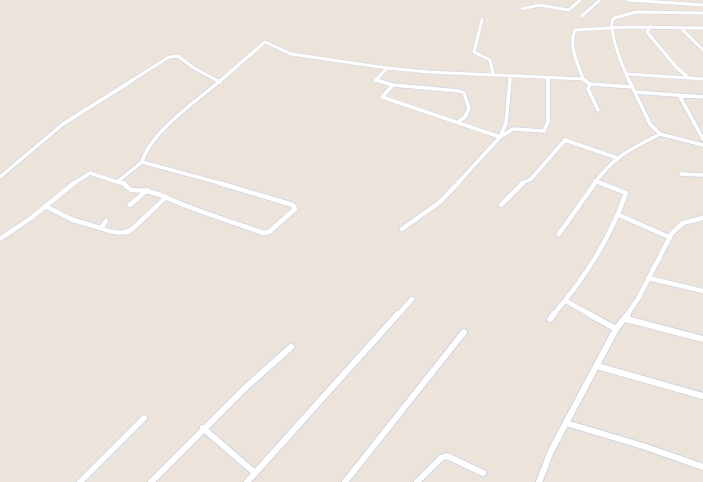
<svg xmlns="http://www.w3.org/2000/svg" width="703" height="482" viewBox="0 0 703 482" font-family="Raleway,sans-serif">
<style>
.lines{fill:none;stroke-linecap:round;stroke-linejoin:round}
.minor-far3-casing{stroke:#d0d4e3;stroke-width:4}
.minor-far2-casing{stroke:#d0d4e3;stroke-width:5}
.minor-far1-casing{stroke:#d0d4e3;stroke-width:6}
.minor-casing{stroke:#d0d4e3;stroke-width:8}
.minor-far3{stroke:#fff;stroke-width:3}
.minor-far2{stroke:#fff;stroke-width:3.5}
.minor-far1{stroke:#fff;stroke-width:4.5}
.minor{stroke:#fff;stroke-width:6}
</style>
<rect width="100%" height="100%" fill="#ece4da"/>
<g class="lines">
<!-- minor-far3 casing -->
<g class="minor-far3-casing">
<path id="minor-far3" d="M 628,0 L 703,5
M 522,9 L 539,5 L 569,10 L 580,0
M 582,16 L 600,0
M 482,20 L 474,52 L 490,60 L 493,74
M 650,27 L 647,32 L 676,67 L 689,78
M 680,27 L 703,50
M 627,74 L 703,79
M 510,75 L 510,81
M 548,77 L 548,81
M 583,79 C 578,64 568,46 575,30 L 628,27 L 703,28
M 131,81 L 169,57 L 178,56 L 194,68 L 218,81
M 220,81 L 265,42 L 291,54 L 387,68 L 428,72 L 583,79 L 586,81
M 375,81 L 387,68
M 629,81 C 624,70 606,27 614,18 L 636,12 L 703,13"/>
</g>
<!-- minor-far2 casing -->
<g class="minor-far2-casing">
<path id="minor-far2" d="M 216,80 L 220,82
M 376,80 L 393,85 L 459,91 L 464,93 L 469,108 L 465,117 L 458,122
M 584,80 L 590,84 L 633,87
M 629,80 L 650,124 L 660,134
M 590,84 L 588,89 L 598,110
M 393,85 L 382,97 L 500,137 L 513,129 L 544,131 L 548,122 L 548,80
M 635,92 L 703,97
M 679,95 L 703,139
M 142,162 L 223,184
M 142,162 C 150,132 197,101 221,80
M 681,174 L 703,175
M 0,177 L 63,124 L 133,80
M 595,181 L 602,184
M 73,184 L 90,173 L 117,182
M 125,184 L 117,182 L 142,162
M 457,184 L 500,137 L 506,123 L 510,80
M 520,184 L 531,179 L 565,140 L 617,158
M 594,184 C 614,156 631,149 660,134 L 703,145"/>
</g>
<!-- minor-far1 casing -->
<g class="minor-far1-casing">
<path id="minor-far1" d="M 123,183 L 131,190 C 156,190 165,198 187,206 C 212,216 238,224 264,233 L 269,232 L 295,209 L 293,205 L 219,183
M 130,205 L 147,190
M 501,205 L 523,183
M 45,206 L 73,220 L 101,228
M 619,215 L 669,237
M 106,221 L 101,228 C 109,232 120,234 129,231 C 132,230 161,202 166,197
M 402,229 L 440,202 L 458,183
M 559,234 L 595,183
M 0,239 L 31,218 L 74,183
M 648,278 L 703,291
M 566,301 L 591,315
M 398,315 L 412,299
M 553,315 C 585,278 610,239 626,193 L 600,183
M 627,315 L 639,297 L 672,233 L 683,223 L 703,218"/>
</g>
<!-- minor casing -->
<g class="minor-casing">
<path id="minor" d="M 589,314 L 616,329
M 550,319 L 554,314
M 626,319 L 703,339
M 597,366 L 703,396
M 566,423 L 643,446 L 703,467
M 203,428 L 255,473
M 80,482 L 144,418
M 151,482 L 244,389 L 291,347
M 247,482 L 398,314
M 345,482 L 464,332
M 417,482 L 441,458 L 447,456 L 483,473
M 539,482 L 551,451 L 616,329 L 628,314"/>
</g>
<!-- minor-far3 -->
<use href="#minor-far3" class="minor-far3"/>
<!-- minor-far2 -->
<use href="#minor-far2" class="minor-far2"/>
<!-- minor-far1 -->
<use href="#minor-far1" class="minor-far1"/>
<!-- minor -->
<use href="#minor" class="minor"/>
</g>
</svg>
